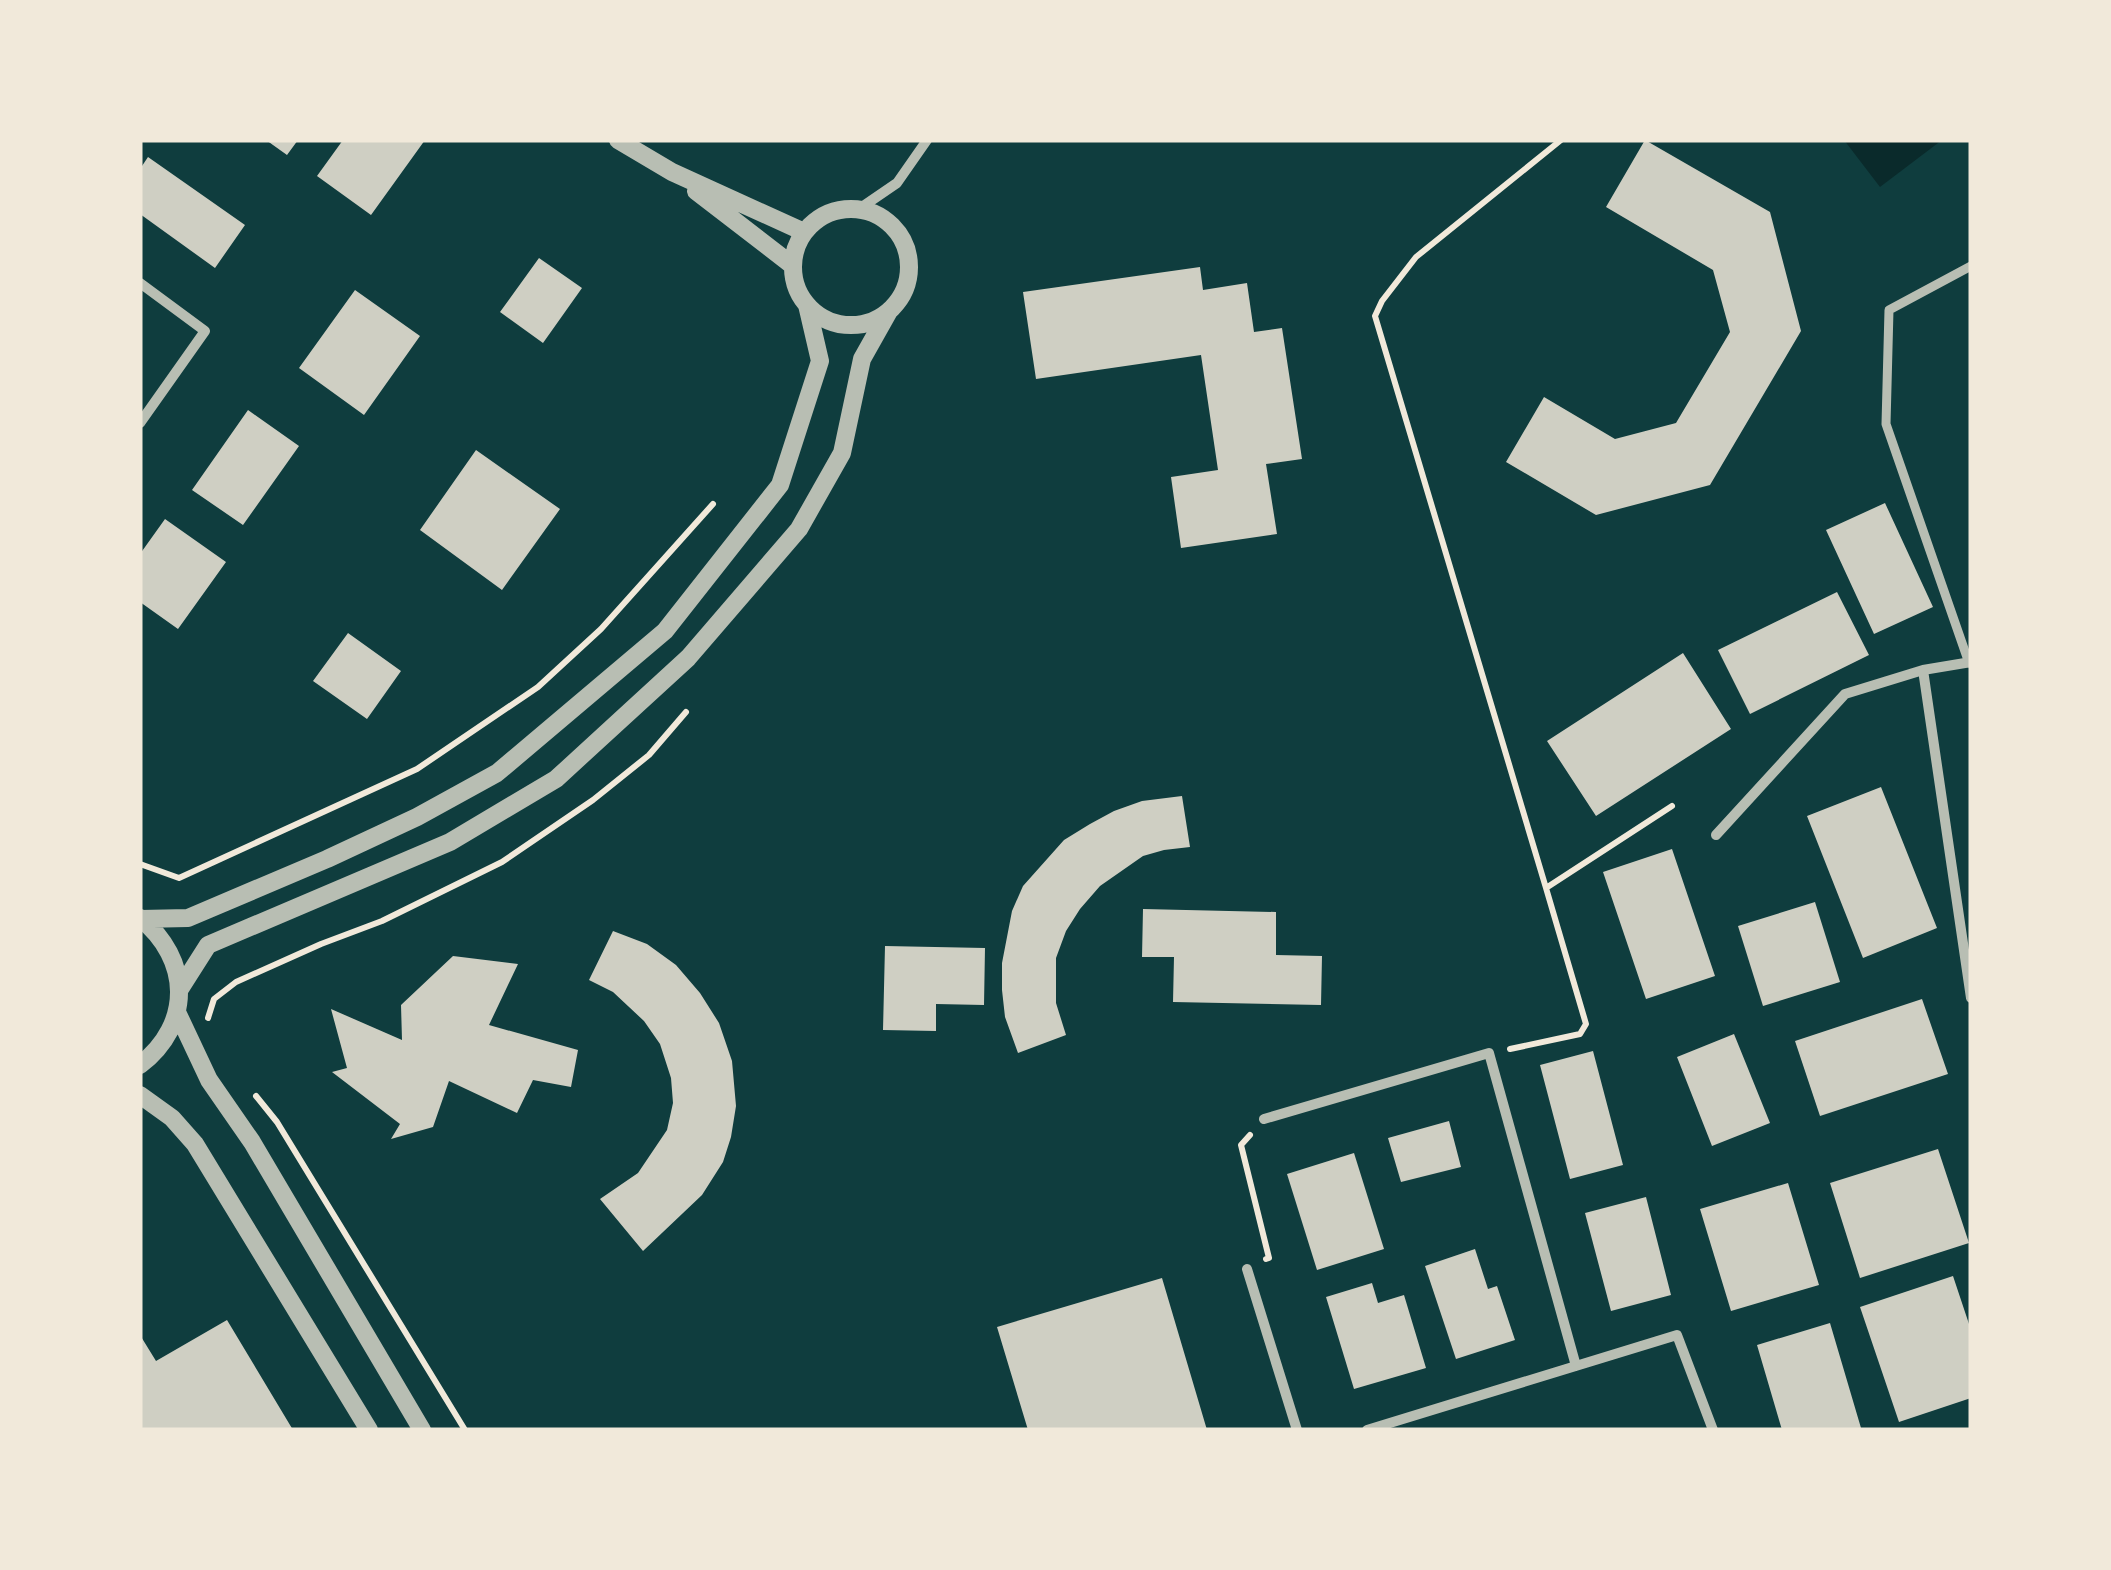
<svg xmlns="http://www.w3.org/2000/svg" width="2111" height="1570" viewBox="0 0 2111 1570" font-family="'DM Sans',sans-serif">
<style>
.water{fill:#0a2a2b}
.building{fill:#cfcfc3}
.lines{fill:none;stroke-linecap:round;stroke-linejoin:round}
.path{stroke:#f1e9da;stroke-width:6}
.pedestrian{stroke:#b8beb3;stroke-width:9}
.minor{stroke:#b8beb3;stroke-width:10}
.tertiary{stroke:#b8beb3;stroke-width:18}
</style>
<rect width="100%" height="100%" fill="#0f3d3e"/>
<!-- water -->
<path class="water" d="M 1844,140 L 1942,140 L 1880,187 Z"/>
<!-- building -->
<path class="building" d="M 266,140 L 298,140 L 287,155 Z
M 343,140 L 425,140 L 371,215 L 317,176 Z
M 1645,140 L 1770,212 L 1801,331 L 1710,485 L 1596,515 L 1506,462 L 1544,397 L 1615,439 L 1676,423 L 1730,332 L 1713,270 L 1606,207 Z
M 148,157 L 245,225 L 215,268 L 140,214 L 140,169 Z
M 539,258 L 582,288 L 543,343 L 500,312 Z
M 1200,267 L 1203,290 L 1247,283 L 1254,332 L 1282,328 L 1302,459 L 1266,464 L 1277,534 L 1181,548 L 1171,477 L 1218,470 L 1201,355 L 1036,379 L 1023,292 Z
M 355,290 L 420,336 L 364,415 L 299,368 Z
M 248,410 L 299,446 L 243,525 L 192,490 Z
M 476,450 L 560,509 L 502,590 L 420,530 Z
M 1885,503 L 1933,607 L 1874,634 L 1826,530 Z
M 165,519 L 226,562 L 178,629 L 140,602 L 140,554 Z
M 1837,592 L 1869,655 L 1750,714 L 1718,650 Z
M 348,633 L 401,671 L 367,719 L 313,681 Z
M 1683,653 L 1731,729 L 1596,816 L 1547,741 Z
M 1881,787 L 1937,928 L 1863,958 L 1807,816 Z
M 1182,796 L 1190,847 L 1164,850 L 1143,856 L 1100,886 L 1080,909 L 1066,931 L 1056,958 L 1056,1003 L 1066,1035 L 1018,1053 L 1005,1017 L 1002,990 L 1002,963 L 1012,911 L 1023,886 L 1064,840 L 1090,824 L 1114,811 L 1142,801 Z
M 1672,849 L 1715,976 L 1646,999 L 1603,872 Z
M 1815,902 L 1840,982 L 1763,1006 L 1738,926 Z
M 1143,909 L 1276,912 L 1276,955 L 1322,956 L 1321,1005 L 1173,1002 L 1174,957 L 1142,957 Z
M 613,931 L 647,944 L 676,965 L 700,993 L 719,1023 L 732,1061 L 736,1106 L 731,1137 L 723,1162 L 702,1195 L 643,1251 L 600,1199 L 638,1173 L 667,1130 L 673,1103 L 671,1078 L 660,1044 L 644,1021 L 613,992 L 589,980 Z
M 885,946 L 985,948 L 984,1005 L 936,1004 L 936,1031 L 883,1030 Z
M 453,956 L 518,964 L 489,1025 L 578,1050 L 571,1087 L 533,1080 L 517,1113 L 449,1081 L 433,1127 L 391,1139 L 400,1124 L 332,1072 L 347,1068 L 331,1009 L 402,1040 L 401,1005 Z
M 1922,999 L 1948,1074 L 1820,1116 L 1795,1041 Z
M 1734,1034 L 1770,1123 L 1712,1146 L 1677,1057 Z
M 1593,1051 L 1623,1165 L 1570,1179 L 1540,1065 Z
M 1449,1121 L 1461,1167 L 1401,1182 L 1388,1138 Z
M 1938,1149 L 1969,1243 L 1860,1278 L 1830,1183 Z
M 1354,1153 L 1384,1249 L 1317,1270 L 1287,1174 Z
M 1788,1183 L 1819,1285 L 1731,1311 L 1700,1209 Z
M 1646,1197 L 1671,1295 L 1611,1311 L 1585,1213 Z
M 1475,1249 L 1488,1289 L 1497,1286 L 1515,1340 L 1456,1359 L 1425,1266 Z
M 1953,1276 L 1971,1330 L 1971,1398 L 1899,1422 L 1860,1307 Z
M 1162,1278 L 1207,1430 L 1028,1430 L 997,1327 Z
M 1372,1283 L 1378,1303 L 1404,1295 L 1426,1368 L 1354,1389 L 1326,1297 Z
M 227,1320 L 293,1430 L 140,1430 L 140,1335 L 156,1361 Z
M 1830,1323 L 1861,1428 L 1853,1430 L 1782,1430 L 1757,1345 Z"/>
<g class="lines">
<!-- path -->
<path class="path" d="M 140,864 L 179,878 L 417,769 L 538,687 L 601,629 L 713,504
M 1546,888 L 1375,316 L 1382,301 L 1416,257 L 1561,140
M 208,1018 L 214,999 L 236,982 L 321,944 L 382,921 L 502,862 L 593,800 L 649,755 L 686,712
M 1510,1049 L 1580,1034 L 1586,1024 L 1546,888 L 1672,806
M 256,1096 L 277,1122 L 465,1430
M 1250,1135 L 1241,1145 L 1269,1258 L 1266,1259"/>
<!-- pedestrian -->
<path class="pedestrian" d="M 1969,663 L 1886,424 L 1889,310 L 1971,266"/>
<!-- minor -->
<path class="minor" d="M 859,209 L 897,183 L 927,140
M 140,283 L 205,331 L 140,423
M 1923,670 L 1971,998
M 1716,835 L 1845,694 L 1923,670 L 1971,662
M 1264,1119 L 1489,1053 L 1576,1366
M 1247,1269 L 1297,1430
M 1367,1430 L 1677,1335 L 1713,1430"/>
<!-- tertiary -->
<path class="tertiary" d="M 618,140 L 672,172 L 804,232
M 696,191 L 792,265
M793 267a58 58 0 1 1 116 0a58 58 0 1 1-116 0Z
M 140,918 C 191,959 193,1024 140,1065
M 141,919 L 188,918 L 327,859 L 417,817 L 497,773 L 665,631 L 780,485 L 820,361 L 807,305
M 180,989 L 208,945 L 450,842 L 556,779 L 688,658 L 799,529 L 842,453 L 862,359 L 889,311
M 177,1012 L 209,1080 L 252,1142 L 422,1430
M 140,1095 L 172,1118 L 195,1144 L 369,1430"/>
</g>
<!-- border -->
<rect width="2111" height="1570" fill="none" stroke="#f1e9da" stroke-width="285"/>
</svg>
